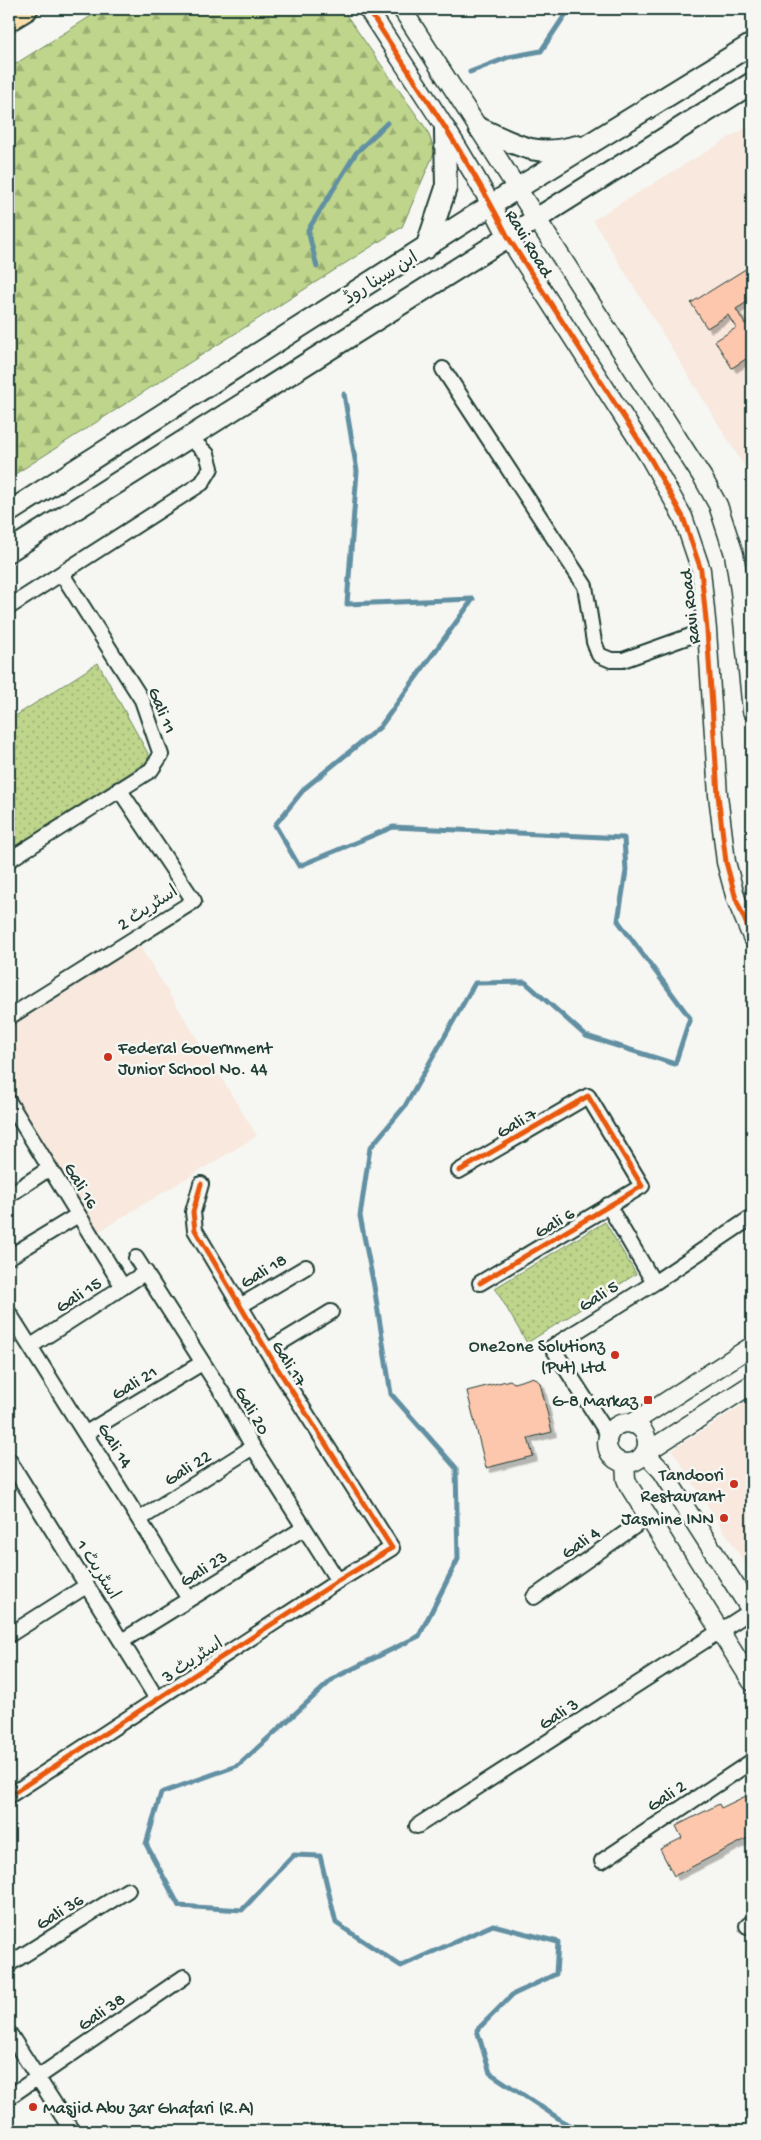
<svg xmlns="http://www.w3.org/2000/svg" width="761" height="2140" viewBox="0 0 761 2140" font-family="'Gochi Hand','Playpen Sans Arabic',sans-serif">
<style>
.built{fill:#f8e8dd}
.forest{fill:url(#forest-firs);stroke:#6e8960}
.park{fill:url(#park-dots);stroke:#6e8960}
.lines{fill:none;stroke-linecap:round;stroke-linejoin:round}
.stream{stroke:#6290a3;stroke-width:5}
.building{fill:#fcc7ad;stroke:#1f3d34;filter:url(#shadow)}
.minor-casing{stroke:#1f3d34;stroke-width:18}
.tertiary-casing{stroke:#1f3d34;stroke-width:21}
.secondary-casing{stroke:#1f3d34;stroke-width:24}
.primary-casing{stroke:#1f3d34;stroke-width:25}
.minor{stroke:#f6f6f2;stroke-width:14}
.tertiary{stroke:#f6f6f2;stroke-width:18}
.secondary{stroke:#f6f6f2;stroke-width:20}
.primary{stroke:#f9deab;stroke-width:21}
.cycleway-casing{stroke:#f6f6f2;stroke-width:8}
.cycleway{stroke:#e8590c;stroke-width:5}
.poi-dot{fill:#c8321e;stroke:#f6f6f2;stroke-width:2}
.labels{text-anchor:middle;stroke-width:5;stroke-linejoin:round;paint-order:stroke}
.street-label{font-size:18px;fill:#1f3d34;stroke:#f6f6f2}
.poi-label{font-size:18px;fill:#1f3d34;stroke:#f6f6f2;text-anchor:end}
</style>
<defs>
<pattern id="forest-firs" width="22" height="20" patternUnits="userSpaceOnUse" patternTransform="scale(1.25)"><rect width="22" height="20" fill="#bed58b"/><path d="M5 1l3.5 6h-7zM16 11l3.5 6h-7z" fill="#9aae72"/></pattern>
<pattern id="park-dots" width="8" height="8" patternUnits="userSpaceOnUse" patternTransform="scale(1.25)"><rect width="8" height="8" fill="#bed58b"/><path d="M2 2h.1M6 6h.1" fill="none" stroke="#9aae72" stroke-width="1.8" stroke-linecap="round"/></pattern>
<filter id="shadow"><feDropShadow dx="4.5" dy="4.5" stdDeviation="0" flood-color="#0004"/></filter>
</defs>
<rect width="100%" height="100%" fill="#f6f6f2"/>
<filter id="ink" filterUnits="userSpaceOnUse"><feTurbulence type="fractalNoise" baseFrequency=".02" numOctaves="2"/><feDisplacementMap in="SourceGraphic" scale="10" xChannelSelector="R" yChannelSelector="G"/><feConvolveMatrix kernelMatrix="1 2 1 2 8 2 1 2 1" color-interpolation-filters="sRGB"/></filter>
<g filter="url(#ink)">
<!-- built -->
<path class="built" d="M 752,124 L 752,479 L 593,220 Z
M 136,940 L 257,1136 L 94,1234 L 9,1093 L 9,1020 Z
M 752,1399 L 752,1574 L 672,1450 Z"/>
<!-- forest -->
<path class="forest" d="M 102,9 L 342,9 L 427,130 L 435,151 L 402,227 L 9,478 L 9,68 Z"/>
<!-- park -->
<path class="park" d="M 98,663 L 151,759 L 9,850 L 9,720 Z
M 605,1222 L 636,1274 L 527,1343 L 495,1288 Z"/>
<g class="lines">
<!-- stream -->
<path class="stream" d="M 470,72 L 509,57 L 541,51 L 569,9
M 317,267 L 308,230 L 356,153 L 387,123
M 344,394 L 357,471 L 347,604 L 473,599 L 380,727 L 305,788 L 275,825 L 299,866 L 393,827 L 624,838 L 626,871 L 618,921 L 690,1018 L 675,1064 L 586,1036 L 525,982 L 475,983 L 405,1106 L 370,1148 L 360,1216 L 374,1286 L 391,1394 L 456,1468 L 458,1559 L 419,1636 L 334,1678 L 239,1765 L 161,1793 L 146,1844 L 179,1906 L 242,1910 L 294,1855 L 320,1856 L 336,1923 L 401,1966 L 493,1925 L 558,1942 L 556,1974 L 512,1995 L 477,2030 L 490,2073 L 567,2124 L 586,2131"/>
</g>
<!-- building -->
<path class="building" d="M 752,265 L 752,299 L 736,309 L 745,324 L 752,319 L 752,355 L 732,368 L 715,341 L 736,328 L 728,315 L 707,328 L 691,303 Z
M 534,1377 L 540,1383 L 552,1432 L 528,1438 L 533,1456 L 486,1468 L 467,1391 L 510,1380 L 514,1383 Z
M 752,1793 L 752,1836 L 674,1876 L 660,1849 L 682,1838 L 676,1826 L 719,1804 L 721,1808 Z"/>
<g class="lines">
<!-- minor casing -->
<g class="minor-casing">
<path id="minor" d="M 443,369 L 585,586 L 594,642 L 599,655 L 611,660 L 623,660 L 707,630
M 9,607 L 202,483 L 211,468 L 207,454 L 190,438
M 9,860 L 151,770 L 161,755 L 142,700 L 62,574
M 9,1017 L 194,901 L 119,789
M 9,1102 L 123,1287
M 459,1171 L 588,1096 L 642,1186 L 480,1283
M 9,1195 L 50,1168
M 608,1205 L 654,1283
M 9,1257 L 78,1215
M 136,1258 L 226,1399 L 253,1447 L 338,1581
M 240,1306 L 306,1267
M 9,1313 L 189,1599
M 31,1346 L 146,1272
M 267,1351 L 331,1312
M 86,1433 L 202,1363
M 609,1436 L 552,1347 L 654,1283 L 752,1217
M 9,1460 L 157,1699
M 140,1519 L 253,1447
M 534,1597 L 648,1517
M 9,1635 L 86,1586
M 122,1641 L 304,1528
M 9,1796 L 338,1581 L 392,1548 L 276,1366 L 195,1230 L 193,1212 L 201,1184
M 417,1826 L 751,1611
M 602,1861 L 752,1761
M 747,1926 L 752,1922
M 9,1964 L 128,1890
M 9,2033 L 72,2131
M 9,2097 L 184,1977"/>
</g>
<!-- tertiary casing -->
<g class="tertiary-casing">
<path id="tertiary" d="M 368,9 C 416,84 468,157 508,237 L 650,458 L 683,517 L 701,570 L 707,630 L 718,795 L 726,862 L 736,899 L 752,937
M 402,9 L 703,478 L 718,505 L 734,554 L 740,591 L 752,711
M 752,1384 L 645,1453 L 662,1471 L 752,1612
M607 1443a20 20 0 1 1 40 0a20 20 0 1 1-40 0Z
M 631,1424 L 752,1346
M 625,1463 L 626,1479 L 629,1486 L 752,1682"/>
</g>
<!-- secondary casing -->
<g class="secondary-casing">
<path id="secondary" d="M 479,128 C 518,145 533,158 577,146
M 426,248 L 446,188 L 445,130
M 9,512 L 518,188 L 752,44
M 9,551 L 752,83"/>
</g>
<!-- primary casing -->
<g class="primary-casing">
<path id="primary" d="M 9,20 L 27,9"/>
</g>
<!-- minor -->
<use href="#minor" class="minor"/>
<!-- tertiary -->
<use href="#tertiary" class="tertiary"/>
<!-- secondary -->
<use href="#secondary" class="secondary"/>
<!-- primary -->
<use href="#primary" class="primary"/>
<!-- cycleway casing -->
<g class="cycleway-casing">
<path id="cycleway" d="M 368,9 C 416,84 468,157 508,237 L 650,458 L 683,517 L 701,570 L 707,630 L 718,795 L 726,862 L 736,899 L 752,937
M 459,1171 L 588,1096 L 642,1186 L 480,1283
M 9,1796 L 338,1581 L 392,1548 L 276,1366 L 195,1230 L 193,1212 L 201,1184"/>
</g>
<!-- cycleway -->
<use href="#cycleway" class="cycleway"/>
</g>
</g>
<!-- markers -->
<g class="poi-dot">
<circle cx="108" cy="1057" r="5"/>
<circle cx="615" cy="1355" r="5"/>
<rect x="643" y="1395" width="10" height="10" rx="2.5"/>
<circle cx="734" cy="1484" r="5"/>
<circle cx="724" cy="1518" r="5"/>
<circle cx="33" cy="2107" r="5"/>
</g>
<g class="labels">
<!-- street labels -->
<g class="street-label">
<text transform="translate(530 243) rotate(59)" y="6">Ravi Road</text>
<text transform="translate(380 277) rotate(-32)" y="6">ابن سینا روڈ</text>
<text transform="translate(689 607) rotate(-97)" y="6">Ravi Road</text>
<text transform="translate(163 710) rotate(68)" y="6">Gali 11</text>
<text transform="translate(147 907) rotate(-33)" y="6">اسٹریٹ 2</text>
<text transform="translate(516 1122) rotate(-30)" y="6">Gali 7</text>
<text transform="translate(82 1185) rotate(59)" y="6">Gali 16</text>
<text transform="translate(554 1222) rotate(-31)" y="6">Gali 6</text>
<text transform="translate(263 1270) rotate(-31)" y="6">Gali 18</text>
<text transform="translate(78 1294) rotate(-33)" y="6">Gali 15</text>
<text transform="translate(598 1295) rotate(-32)" y="6">Gali 5</text>
<text transform="translate(290 1363) rotate(58)" y="6">Gali 17</text>
<text transform="translate(134 1382) rotate(-31)" y="6">Gali 21</text>
<text transform="translate(253 1410) rotate(60)" y="6">Gali 20</text>
<text transform="translate(116 1445) rotate(58)" y="6">Gali 14</text>
<text transform="translate(187 1467) rotate(-32)" y="6">Gali 22</text>
<text transform="translate(580 1542) rotate(-35)" y="6">Gali 4</text>
<text transform="translate(203 1568) rotate(-32)" y="6">Gali 23</text>
<text transform="translate(99 1569) rotate(58)" y="6">اسٹریٹ 1</text>
<text transform="translate(192 1659) rotate(-33)" y="6">اسٹریٹ 3</text>
<text transform="translate(558 1713) rotate(-33)" y="6">Gali 3</text>
<text transform="translate(666 1795) rotate(-33)" y="6">Gali 2</text>
<text transform="translate(59 1911) rotate(-32)" y="6">Gali 36</text>
<text transform="translate(101 2011) rotate(-34)" y="6">Gali 38</text>
</g>
<!-- poi labels -->
<g class="poi-label">
<text x="118" y="1053" text-anchor="start">Federal Government<tspan x="118" dy="21">Junior School No. 44</tspan></text>
<text x="605" y="1351">One2one Solutionz<tspan x="605" dy="21">(Pvt) Ltd</tspan></text>
<text x="638" y="1406">G-8 Markaz</text>
<text x="724" y="1480">Tandoori<tspan x="724" dy="21">Restaurant</tspan></text>
<text x="714" y="1524">Jasmine INN</text>
<text x="43" y="2113" text-anchor="start">Masjid Abu zar Ghafari (R.A)</text>
</g>
</g>
<!-- margin -->
<rect width="761" height="2140" fill="none" stroke="#f6f6f2" stroke-width="30"/>
<rect x="15" y="15" width="731" height="2110" fill="none" stroke="#1f3d34" stroke-width="2" filter="url(#ink)"/>
</svg>
